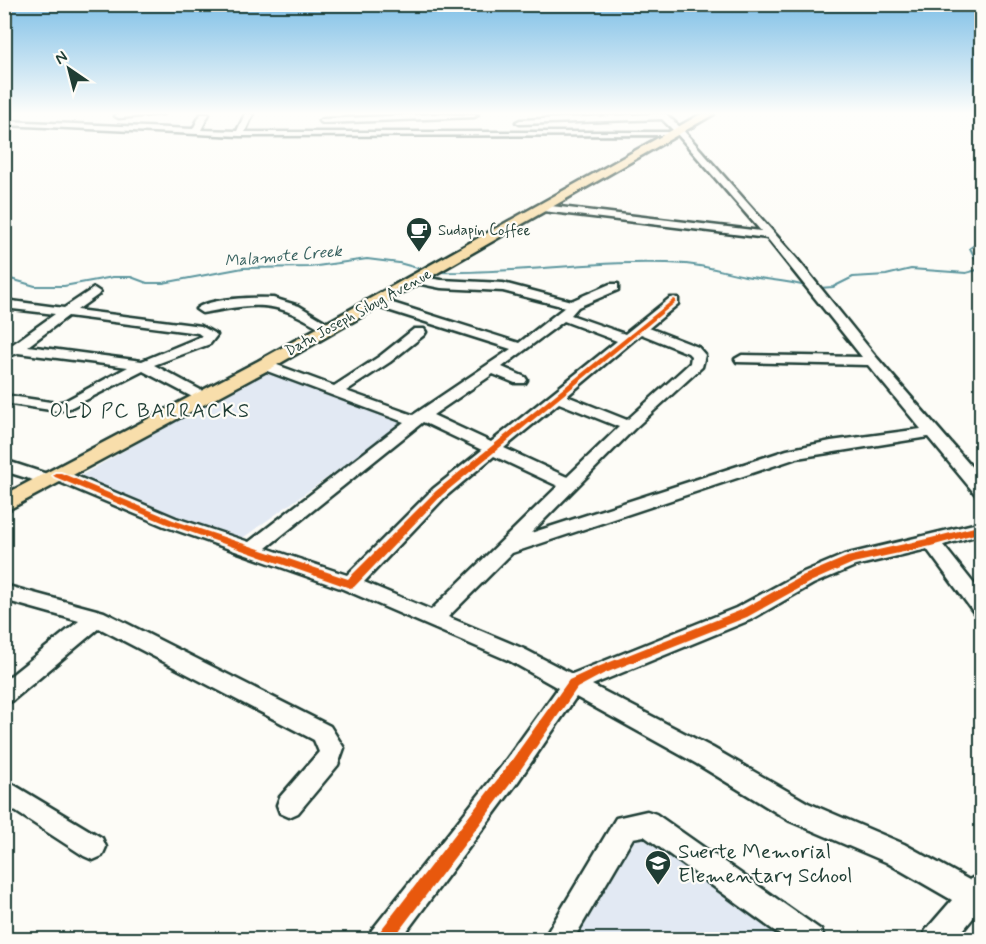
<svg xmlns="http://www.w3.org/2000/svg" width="986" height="944" viewBox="0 0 986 944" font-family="Mynerve,sans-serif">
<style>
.built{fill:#e2e9f3}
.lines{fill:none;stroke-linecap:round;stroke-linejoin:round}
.stream{stroke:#5c969e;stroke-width:2}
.minor-casing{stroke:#1f3d34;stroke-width:5}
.major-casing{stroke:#1f3d34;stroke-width:5}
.minor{fill:#fdfcf7;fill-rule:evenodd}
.major{fill:#f8deab;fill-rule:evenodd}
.cycleway-casing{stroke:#fdfcf7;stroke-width:4}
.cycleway{fill:#e8590c;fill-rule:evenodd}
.labels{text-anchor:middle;stroke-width:4.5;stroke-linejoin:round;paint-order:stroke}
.far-poi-label{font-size:15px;fill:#1f3d34;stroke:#fdfcf7;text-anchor:start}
.far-street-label{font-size:15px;fill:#1f3d34;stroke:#fdfcf7}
.far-water-label{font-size:16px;font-style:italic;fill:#386260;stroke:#fdfcf7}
.neighbourhood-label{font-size:20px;letter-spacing:1.5px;fill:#1f3d34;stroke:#fdfcf7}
.near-poi-label{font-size:21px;fill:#1f3d34;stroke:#fdfcf7;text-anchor:start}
</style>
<rect width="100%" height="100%" fill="#fdfcf7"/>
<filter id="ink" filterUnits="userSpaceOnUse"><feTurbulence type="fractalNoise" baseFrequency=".0167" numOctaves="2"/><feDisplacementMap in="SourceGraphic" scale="12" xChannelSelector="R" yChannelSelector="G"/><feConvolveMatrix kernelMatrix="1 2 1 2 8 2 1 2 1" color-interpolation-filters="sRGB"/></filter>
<g filter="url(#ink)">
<!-- built -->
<path class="built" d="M 264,370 L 408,420 L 237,542 L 77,478 Z
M 635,833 L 793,939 L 571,940 Z"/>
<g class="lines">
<!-- stream -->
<path class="stream" d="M 438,272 C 521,274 604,258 686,264 C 707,266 725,272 745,276 C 766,280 787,280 808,287
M 4,277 L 35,286 L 64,286 L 113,277 L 131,277 L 147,283 L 163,283 L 243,268 L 310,267 L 367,259 L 399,263 L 421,269
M 819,288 L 833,287 L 853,277 L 886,275 L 911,269 L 966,273 L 977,270 L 979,266 L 970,248 L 982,240"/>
<!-- minor casing -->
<g class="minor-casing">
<path id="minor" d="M 117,114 L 163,114 L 119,118 L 115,116 Z
M 201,114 L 209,114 L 201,130 L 237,131 L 245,114 L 253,114 L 245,132 L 675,132 L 662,119 L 520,124 L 516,122 L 520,120 L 657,114 L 666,114 L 682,129 L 798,260 L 877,358 L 982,479 L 982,496 L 976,495 L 928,437 L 797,458 L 512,553 L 448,617 L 524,649 L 572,674 L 736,608 L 799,574 L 844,555 L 982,522 L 982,534 L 943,545 L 982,594 L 982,617 L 975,614 L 927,549 L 855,566 L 813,584 L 750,620 L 592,685 L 713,748 L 808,803 L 904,844 L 969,880 L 982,873 L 982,907 L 955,940 L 922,940 L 926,930 L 952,900 L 886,862 L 790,821 L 697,764 L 576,697 L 517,783 L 400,940 L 368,940 L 372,930 L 501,767 L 558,688 L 510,661 L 343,589 L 164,526 L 57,481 L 49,485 L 4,471 L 4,460 L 50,475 L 58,470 L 64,471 L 176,518 L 249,542 L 404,422 L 259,368 L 257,365 L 259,362 L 269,362 L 334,386 L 380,356 L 414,329 L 424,329 L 426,332 L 424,335 L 390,362 L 346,391 L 413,415 L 511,349 L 372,305 L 370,302 L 372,299 L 380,299 L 519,343 L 565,307 L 503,291 L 441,288 L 411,282 L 411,278 L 415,276 L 441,280 L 503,283 L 571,301 L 610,284 L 618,284 L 618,290 L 578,307 L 571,315 L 625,334 L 670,298 L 678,298 L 678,304 L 649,328 L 698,347 L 705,355 L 702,367 L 634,429 L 531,533 L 787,450 L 831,441 L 921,429 L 868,365 L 737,362 L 735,359 L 742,355 L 862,357 L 767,238 L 543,211 L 538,208 L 543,205 L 761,231 L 678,135 L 240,136 L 4,125 L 4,121 L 193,129 ZM 564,321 L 617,341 L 491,442 L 433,415 L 493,374 L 515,383 L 525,383 L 527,380 L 525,377 L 502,367 ZM 641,334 L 688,353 L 691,356 L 690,363 L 627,420 L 567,396 ZM 559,403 L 619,427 L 567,477 L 504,448 ZM 423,422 L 482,450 L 433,489 L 347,575 L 266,548 ZM 494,456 L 558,486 L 431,610 L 364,582 L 445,497 Z
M 435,114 L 478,115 L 474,117 L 323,123 L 319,121 L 323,119 Z
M 94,288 L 100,292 L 98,295 L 77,310 L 201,326 L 217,335 L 210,344 L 154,365 L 208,394 L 210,397 L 208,400 L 198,400 L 143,371 L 70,408 L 57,411 L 4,403 L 4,395 L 57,403 L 65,401 L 128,367 L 18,353 L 12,355 L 4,351 L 4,343 L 13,344 L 55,314 L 4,308 L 4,300 L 64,308 ZM 68,316 L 198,333 L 202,336 L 142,361 L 28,346 Z
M 273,298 L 299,306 L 336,328 L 330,332 L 325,331 C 273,299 260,303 202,313 L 196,309 C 208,298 256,297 273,298 Z
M 4,585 L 104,612 L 330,726 L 344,748 L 338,765 L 298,813 L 289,817 L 280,813 L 277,805 L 280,797 L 319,752 L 314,740 L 99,628 L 12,701 L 4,703 L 4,681 L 79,621 L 4,600 Z
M 4,779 L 102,838 L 106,847 L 102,856 L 93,860 L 84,856 L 4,804 Z
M 647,811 L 656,814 L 821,930 L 825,940 L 787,940 L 644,836 L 633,838 L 573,940 L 543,940 L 616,818 Z"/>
</g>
<!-- major casing -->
<g class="major-casing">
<path id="major" d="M 701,114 L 714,114 L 270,369 L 4,512 L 4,495 L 258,361 Z"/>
</g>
<!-- minor -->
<use href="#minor" class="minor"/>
<!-- major -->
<use href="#major" class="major"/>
<!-- cycleway casing -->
<g class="cycleway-casing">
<path id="cycleway" d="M 674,299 L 676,300 L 676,302 L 442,495 L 354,587 L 350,588 L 167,524 L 55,477 L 53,475 L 55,473 L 61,473 L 173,520 L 348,579 L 436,491 Z
M 982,525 L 982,532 L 931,546 L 853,563 L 810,582 L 747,617 L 603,674 L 577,688 L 514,779 L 392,940 L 375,940 L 377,935 L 504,771 L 569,680 L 595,668 L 739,611 L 802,576 L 847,557 L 931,538 Z"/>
</g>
<!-- cycleway -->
<use href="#cycleway" class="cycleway"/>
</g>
</g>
<!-- sky -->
<linearGradient id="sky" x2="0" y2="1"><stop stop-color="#80c0e7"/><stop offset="0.46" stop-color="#fefefb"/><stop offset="1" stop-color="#fefefb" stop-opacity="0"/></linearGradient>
<rect width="986" height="246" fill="url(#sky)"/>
<!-- icons -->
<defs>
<g id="cafe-pin" transform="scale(1.35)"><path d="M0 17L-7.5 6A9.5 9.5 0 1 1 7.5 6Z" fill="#1f3d34" stroke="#fdfcf7"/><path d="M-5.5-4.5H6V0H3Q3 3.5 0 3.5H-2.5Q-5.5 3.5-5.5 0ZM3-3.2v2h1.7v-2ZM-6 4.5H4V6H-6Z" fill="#fff"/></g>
<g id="school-pin" transform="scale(1.35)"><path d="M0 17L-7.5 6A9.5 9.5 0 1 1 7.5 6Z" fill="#1f3d34" stroke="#fdfcf7"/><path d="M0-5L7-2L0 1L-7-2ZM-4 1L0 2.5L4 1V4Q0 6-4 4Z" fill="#fff"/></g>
</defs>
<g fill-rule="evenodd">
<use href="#cafe-pin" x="419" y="230"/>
<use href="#school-pin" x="658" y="863"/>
</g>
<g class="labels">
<!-- far-poi labels -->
<g class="far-poi-label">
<text x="438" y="235">Sudapin Coffee</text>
</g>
<!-- far-street labels -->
<g class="far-street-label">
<text transform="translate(358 312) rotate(-29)" y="5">Datu Joseph Sibug Avenue</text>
</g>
<!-- far-water labels -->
<g class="far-water-label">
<text transform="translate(283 255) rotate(-5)" y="6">Malamote Creek</text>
</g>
<!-- neighbourhood labels -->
<g class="neighbourhood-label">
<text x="150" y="417">OLD PC BARRACKS</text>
</g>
<!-- near-poi labels -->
<g class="near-poi-label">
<text x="678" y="858">Suerte Memorial<tspan x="678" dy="24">Elementary School</tspan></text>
</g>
</g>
<!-- margin -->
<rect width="986" height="944" fill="none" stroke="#fdfcf7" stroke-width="24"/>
<rect x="12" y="12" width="962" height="920" fill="none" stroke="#1f3d34" stroke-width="2" filter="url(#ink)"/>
<!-- north arrow -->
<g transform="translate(69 69) rotate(325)" stroke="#fdfcf7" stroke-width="4.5" paint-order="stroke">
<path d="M0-4.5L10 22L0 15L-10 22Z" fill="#1f3d34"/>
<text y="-9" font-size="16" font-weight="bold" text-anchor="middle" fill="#1f3d34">N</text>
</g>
</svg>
